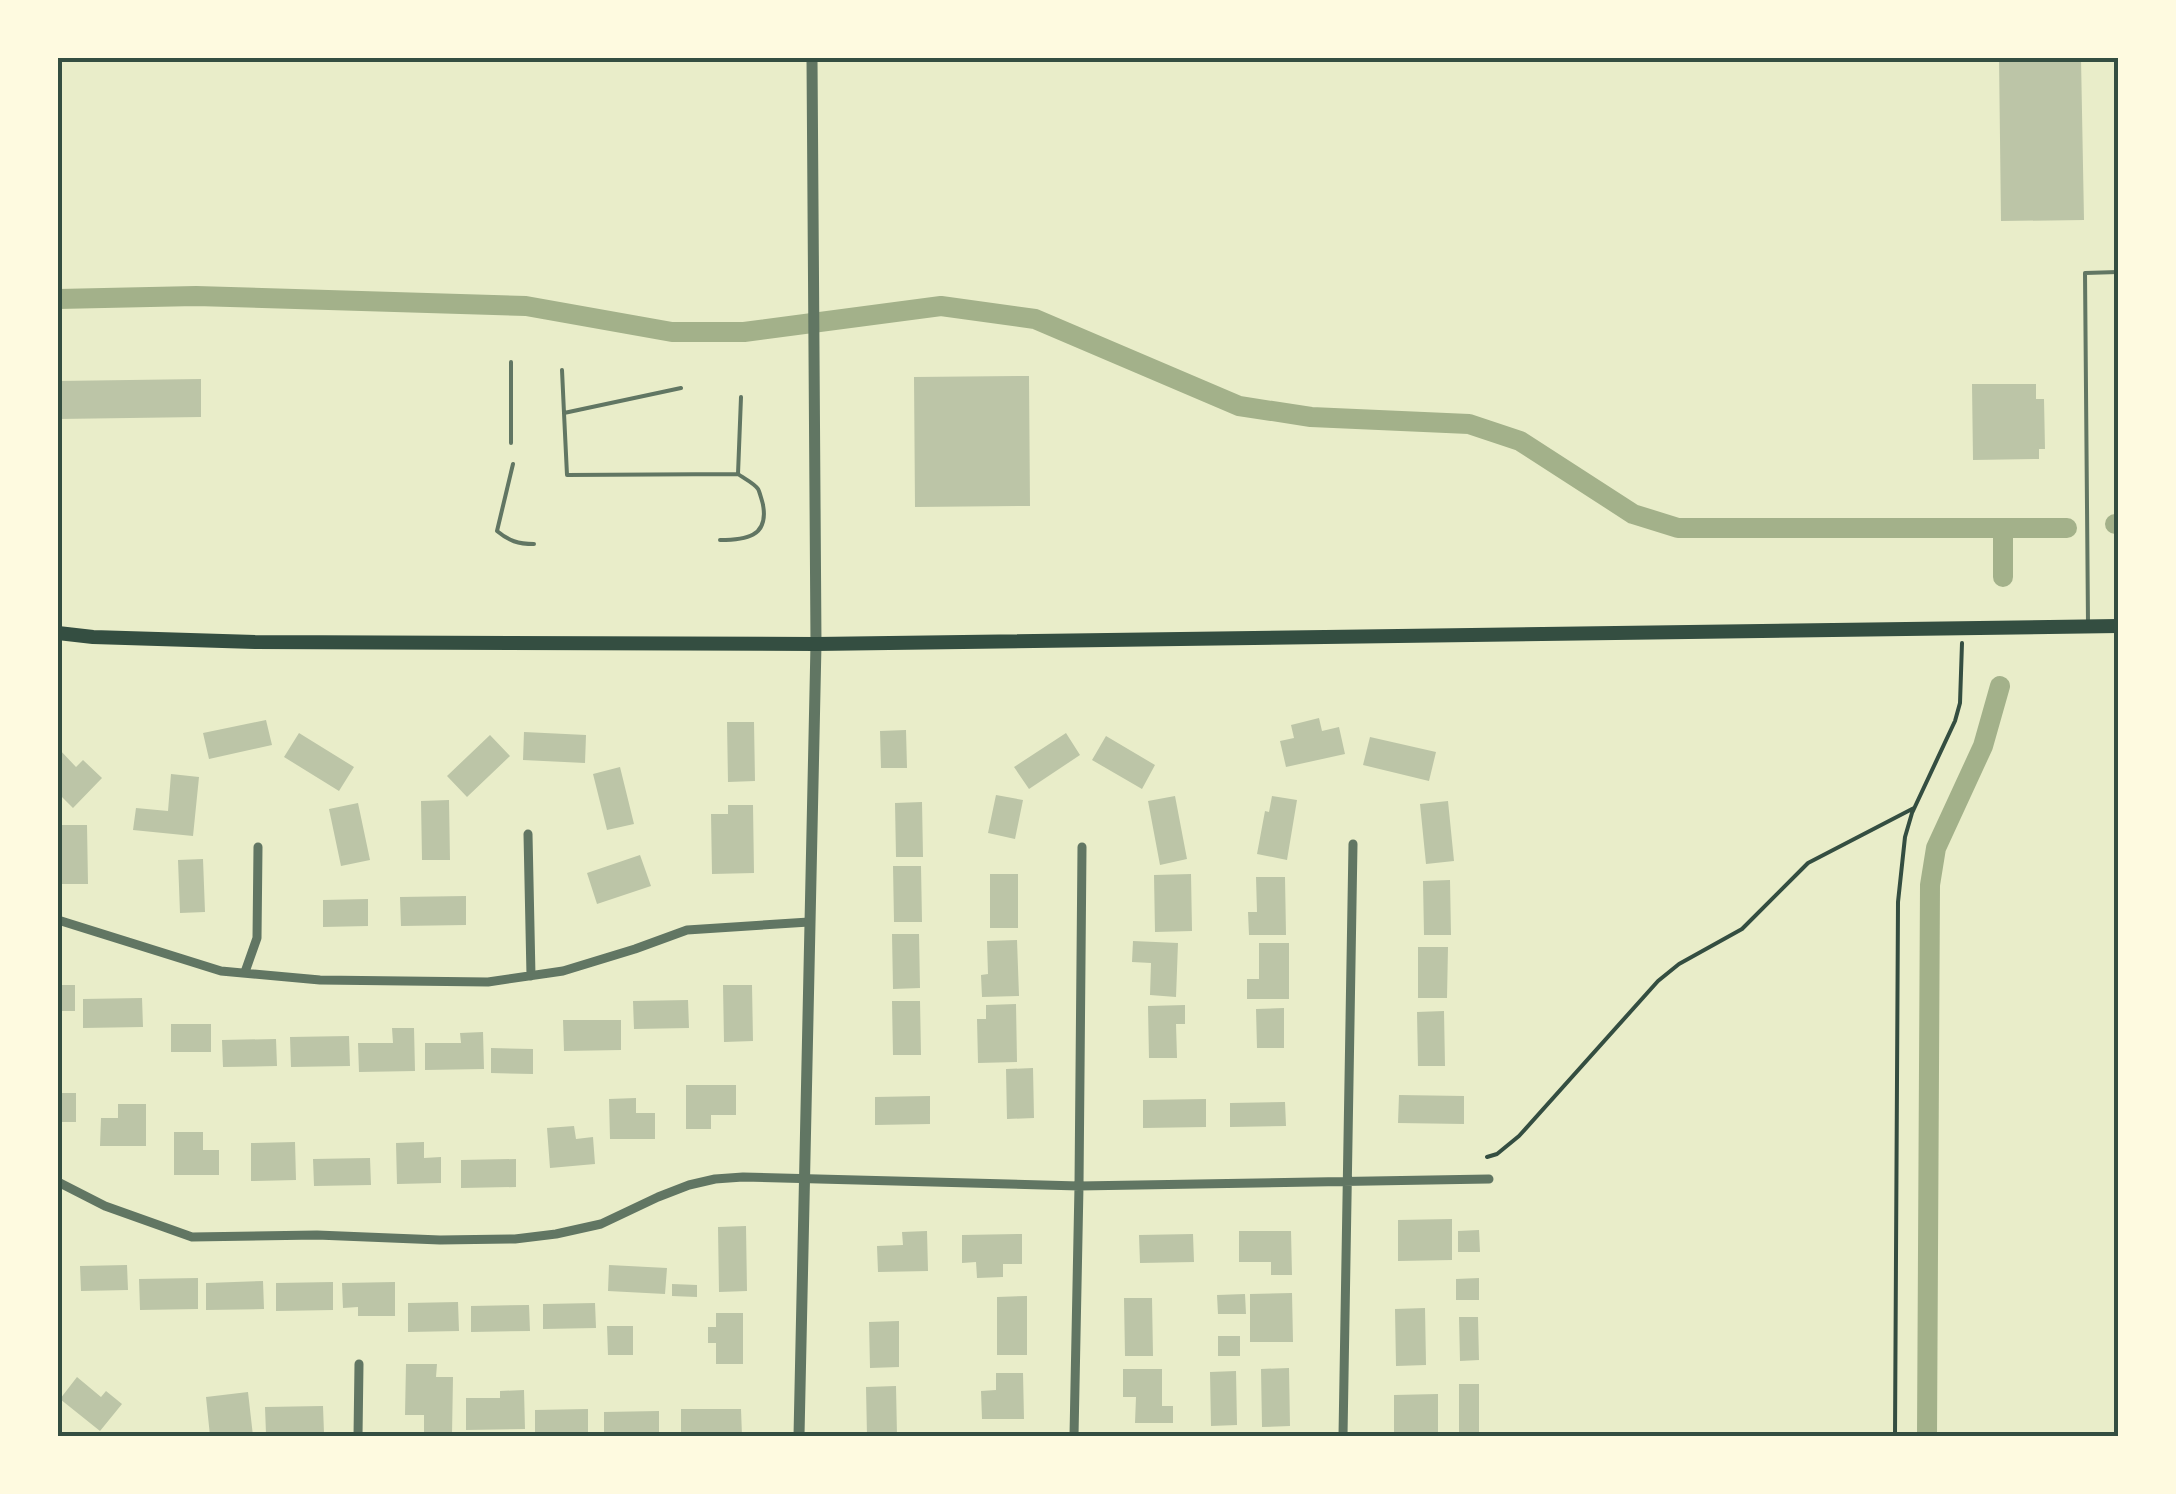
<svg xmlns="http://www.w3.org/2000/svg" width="2176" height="1494" viewBox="0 0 2176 1494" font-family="Literata,serif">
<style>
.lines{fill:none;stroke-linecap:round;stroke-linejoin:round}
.canal{stroke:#a3b18a;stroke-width:20}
.building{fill:#bcc5a7}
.path{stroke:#344e41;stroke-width:4}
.service{stroke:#617663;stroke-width:4}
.minor{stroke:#617663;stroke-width:9}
.tertiary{stroke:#617663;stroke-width:11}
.primary{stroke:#344e41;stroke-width:14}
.neatline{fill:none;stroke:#344e41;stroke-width:4}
</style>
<rect width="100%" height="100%" fill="#e9edc9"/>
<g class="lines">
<!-- canal -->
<path class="canal" d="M 58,299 L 196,296 L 526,306 L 672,332 L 744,332 L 941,306 L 1035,319 L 1239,406 L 1311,417 L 1469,424 L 1520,441 L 1633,514 L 1678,528 L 2067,528
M 2115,524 L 2118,524
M 2003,530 L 2003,577
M 1927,1436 L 1930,885 L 1936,848 L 1983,746 L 2000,686"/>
</g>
<!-- building -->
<path class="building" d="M 1999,58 L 2081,58 L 2084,220 L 2001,221 Z
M 1029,376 L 1030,506 L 915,507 L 914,377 Z
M 201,379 L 201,417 L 58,419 L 58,381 Z
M 1972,384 L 2036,384 L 2036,399 L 2044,399 L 2045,449 L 2039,449 L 2039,459 L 1973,460 Z
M 1319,718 L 1322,731 L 1339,727 L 1345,754 L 1286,767 L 1280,741 L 1294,738 L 1291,725 Z
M 266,720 L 272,745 L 209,759 L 203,733 Z
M 727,722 L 754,722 L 755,781 L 728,782 Z
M 906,730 L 907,768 L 881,768 L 880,731 Z
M 524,732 L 586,735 L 585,763 L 523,760 Z
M 299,733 L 354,767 L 339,791 L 284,757 Z
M 1066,733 L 1080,755 L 1029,789 L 1014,767 Z
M 490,735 L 510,756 L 467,797 L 447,776 Z
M 1106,736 L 1155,765 L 1142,789 L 1092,760 Z
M 1370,737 L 1436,752 L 1429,781 L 1363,765 Z
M 58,748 L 76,767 L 83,760 L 102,778 L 73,808 L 58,793 Z
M 620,767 L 634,824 L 607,830 L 593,774 Z
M 171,774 L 199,777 L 193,836 L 133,830 L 136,808 L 168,811 Z
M 996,795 L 1023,800 L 1015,839 L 988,833 Z
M 1175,796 L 1187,859 L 1160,865 L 1148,801 Z
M 1272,796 L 1297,800 L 1287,860 L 1257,854 L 1265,811 L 1269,812 Z
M 449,800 L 450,860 L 422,860 L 421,801 Z
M 1448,801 L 1454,861 L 1426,864 L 1420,804 Z
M 922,802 L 923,857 L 896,857 L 895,803 Z
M 358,803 L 370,860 L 341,866 L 329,809 Z
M 728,805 L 753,805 L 754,873 L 712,874 L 711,814 L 728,814 Z
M 61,825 L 87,825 L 88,884 L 62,884 Z
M 640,855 L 651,886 L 597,904 L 587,873 Z
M 203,859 L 205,912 L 180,913 L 178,860 Z
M 893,866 L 921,866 L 922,922 L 894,922 Z
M 990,874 L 1018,874 L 1018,928 L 990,928 Z
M 1191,874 L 1192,931 L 1155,932 L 1154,875 Z
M 1256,877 L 1285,877 L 1286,935 L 1249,935 L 1248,912 L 1257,912 Z
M 1450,880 L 1451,935 L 1424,935 L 1423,881 Z
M 466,896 L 466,925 L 401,926 L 400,897 Z
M 368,899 L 368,926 L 323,927 L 323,900 Z
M 892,934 L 919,934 L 920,988 L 893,989 Z
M 1017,940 L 1019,996 L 982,997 L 981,975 L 988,974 L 987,941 Z
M 1133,941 L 1178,943 L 1176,997 L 1150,995 L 1151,963 L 1132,962 Z
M 1259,943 L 1289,943 L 1289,999 L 1247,999 L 1247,979 L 1259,979 Z
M 1418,947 L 1448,947 L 1447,998 L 1418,998 Z
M 58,985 L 75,985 L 75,1011 L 58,1011 Z
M 723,985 L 752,985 L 753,1041 L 724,1042 Z
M 142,998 L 143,1027 L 83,1028 L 83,999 Z
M 688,1000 L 689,1028 L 634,1029 L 633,1001 Z
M 892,1001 L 920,1001 L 921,1055 L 893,1055 Z
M 1016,1004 L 1017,1062 L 978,1063 L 977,1019 L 986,1019 L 986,1005 Z
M 1185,1005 L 1185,1024 L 1176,1024 L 1177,1058 L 1149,1058 L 1148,1006 Z
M 1284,1008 L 1284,1048 L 1257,1048 L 1256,1009 Z
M 1444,1011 L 1445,1066 L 1418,1066 L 1417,1012 Z
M 563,1020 L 621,1020 L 621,1050 L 564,1051 Z
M 171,1024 L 211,1024 L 211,1052 L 171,1052 Z
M 392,1028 L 414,1028 L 415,1071 L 359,1072 L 358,1043 L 393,1043 Z
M 483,1032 L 484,1069 L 425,1070 L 425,1043 L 461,1043 L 460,1033 Z
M 349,1036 L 350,1066 L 291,1067 L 290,1037 Z
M 276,1039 L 277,1066 L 223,1067 L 222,1040 Z
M 491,1048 L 533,1049 L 533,1074 L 491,1073 Z
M 1033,1068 L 1034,1118 L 1007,1119 L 1006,1069 Z
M 686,1085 L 736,1085 L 736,1115 L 711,1115 L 711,1129 L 686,1129 Z
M 58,1093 L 76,1093 L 76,1122 L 58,1122 Z
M 1399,1095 L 1464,1096 L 1464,1124 L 1398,1123 Z
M 930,1096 L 930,1124 L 875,1125 L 875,1097 Z
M 636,1098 L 636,1113 L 655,1113 L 655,1139 L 610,1139 L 609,1099 Z
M 1206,1099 L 1206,1127 L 1143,1128 L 1143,1100 Z
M 1285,1102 L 1286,1126 L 1230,1127 L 1230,1103 Z
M 118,1104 L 146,1104 L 146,1146 L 100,1146 L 101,1118 L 118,1118 Z
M 574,1126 L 576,1139 L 593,1137 L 595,1164 L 550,1168 L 547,1128 Z
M 174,1132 L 203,1132 L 203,1150 L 219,1150 L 219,1175 L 174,1175 Z
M 295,1142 L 296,1180 L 251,1181 L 251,1143 Z
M 424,1142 L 424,1158 L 441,1157 L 441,1183 L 397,1184 L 396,1143 Z
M 370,1158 L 371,1185 L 314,1186 L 313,1159 Z
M 516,1159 L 516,1187 L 461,1188 L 461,1160 Z
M 1452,1219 L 1452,1260 L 1398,1261 L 1398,1220 Z
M 746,1226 L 747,1291 L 719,1292 L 718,1227 Z
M 1479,1230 L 1480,1252 L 1458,1252 L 1458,1231 Z
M 927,1231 L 928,1271 L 878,1272 L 877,1246 L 903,1245 L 902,1232 Z
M 1239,1231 L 1291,1231 L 1292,1275 L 1271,1275 L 1271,1262 L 1239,1262 Z
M 1022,1234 L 1022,1264 L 1003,1264 L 1003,1277 L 977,1278 L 976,1262 L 962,1263 L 962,1235 Z
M 1193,1234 L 1194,1262 L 1140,1263 L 1139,1235 Z
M 127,1265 L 128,1290 L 81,1291 L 80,1266 Z
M 609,1265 L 667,1268 L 665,1294 L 608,1291 Z
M 198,1278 L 198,1309 L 140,1310 L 139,1279 Z
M 1479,1278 L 1479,1300 L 1456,1300 L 1456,1279 Z
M 263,1281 L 264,1309 L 206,1310 L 206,1283 Z
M 333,1282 L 333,1310 L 276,1311 L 276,1283 Z
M 395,1282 L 395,1316 L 358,1316 L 358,1307 L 343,1308 L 342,1283 Z
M 672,1284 L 697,1285 L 697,1297 L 672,1296 Z
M 1292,1293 L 1293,1342 L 1250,1342 L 1250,1294 Z
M 1245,1294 L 1246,1314 L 1218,1314 L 1217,1295 Z
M 1027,1296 L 1027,1355 L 997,1355 L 997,1297 Z
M 1124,1298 L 1152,1298 L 1153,1356 L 1125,1356 Z
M 458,1302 L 459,1331 L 408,1332 L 408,1303 Z
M 595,1303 L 596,1328 L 543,1329 L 543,1304 Z
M 529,1305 L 530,1331 L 471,1332 L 471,1306 Z
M 1425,1308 L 1426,1365 L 1396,1366 L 1395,1309 Z
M 716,1313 L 743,1313 L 743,1364 L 716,1364 L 716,1343 L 708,1343 L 708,1327 L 716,1327 Z
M 1459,1317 L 1478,1317 L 1479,1360 L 1460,1361 Z
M 899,1321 L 899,1367 L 870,1368 L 869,1322 Z
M 607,1326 L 633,1326 L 633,1355 L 608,1355 Z
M 1218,1336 L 1240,1336 L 1240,1356 L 1218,1356 Z
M 406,1364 L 437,1364 L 436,1377 L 453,1377 L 452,1435 L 424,1434 L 424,1415 L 405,1415 Z
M 1289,1368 L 1290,1426 L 1262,1427 L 1261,1369 Z
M 1123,1369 L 1162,1369 L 1162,1406 L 1173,1406 L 1173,1423 L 1135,1423 L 1136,1397 L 1123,1397 Z
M 1236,1371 L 1237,1425 L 1211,1426 L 1210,1372 Z
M 996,1373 L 1023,1373 L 1024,1419 L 982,1419 L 981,1391 L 996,1390 Z
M 77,1377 L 101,1397 L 106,1391 L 122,1404 L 100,1431 L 60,1399 Z
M 1459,1384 L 1479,1384 L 1479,1436 L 1459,1436 Z
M 896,1386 L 897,1436 L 867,1436 L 866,1387 Z
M 524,1390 L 525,1429 L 466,1430 L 466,1398 L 500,1398 L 500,1391 Z
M 248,1392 L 253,1436 L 210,1436 L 206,1397 Z
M 1438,1394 L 1438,1436 L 1394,1436 L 1394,1395 Z
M 323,1406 L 324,1433 L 266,1434 L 265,1407 Z
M 588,1409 L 588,1436 L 535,1436 L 535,1410 Z
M 681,1409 L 741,1409 L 742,1436 L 681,1436 Z
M 659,1411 L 659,1436 L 604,1436 L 604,1412 Z"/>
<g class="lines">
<!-- path -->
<path class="path" d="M 1487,1157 L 1497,1154 L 1519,1136 L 1658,981 L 1679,964 L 1742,929 L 1808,863 L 1914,808
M 1895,1436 L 1898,902 L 1905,837 L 1912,813 L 1955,721 L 1960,703 L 1962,643"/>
<!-- service -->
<path class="service" d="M 511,362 L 511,443
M 562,370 L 564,413
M 681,388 L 564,413 L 567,475 L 738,474 C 743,478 754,483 758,489 C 759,490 763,504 763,505 C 769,537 745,540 720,540
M 513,464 L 497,531 C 509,541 518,544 534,544
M 738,474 L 741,397
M 2088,622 L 2085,273 L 2118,272"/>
<!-- minor -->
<path class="minor" d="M 528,834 L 531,976
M 58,920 L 221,971 L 320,980 L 488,982 L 563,971 L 635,949 L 687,930 L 809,922
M 245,972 L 257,938 L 258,847
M 58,1182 L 105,1206 L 192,1237 L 317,1235 L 440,1240 L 515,1239 L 556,1234 L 601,1224 L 658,1197 L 689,1185 L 715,1179 L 743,1177 L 1079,1186 L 1489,1179
M 358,1436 L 359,1364
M 1074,1436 L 1079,1186 L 1082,847
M 1343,1436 L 1353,844"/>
<!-- tertiary -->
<path class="tertiary" d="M 799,1436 L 816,644 L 812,58"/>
<!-- primary -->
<path class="primary" d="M 58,633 L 93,637 L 255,642 L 816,644 L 2118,626"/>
</g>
<!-- border -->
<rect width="2176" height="1494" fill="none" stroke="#fefae0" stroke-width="120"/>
<rect x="60" y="60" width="2056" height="1374" class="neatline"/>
</svg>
